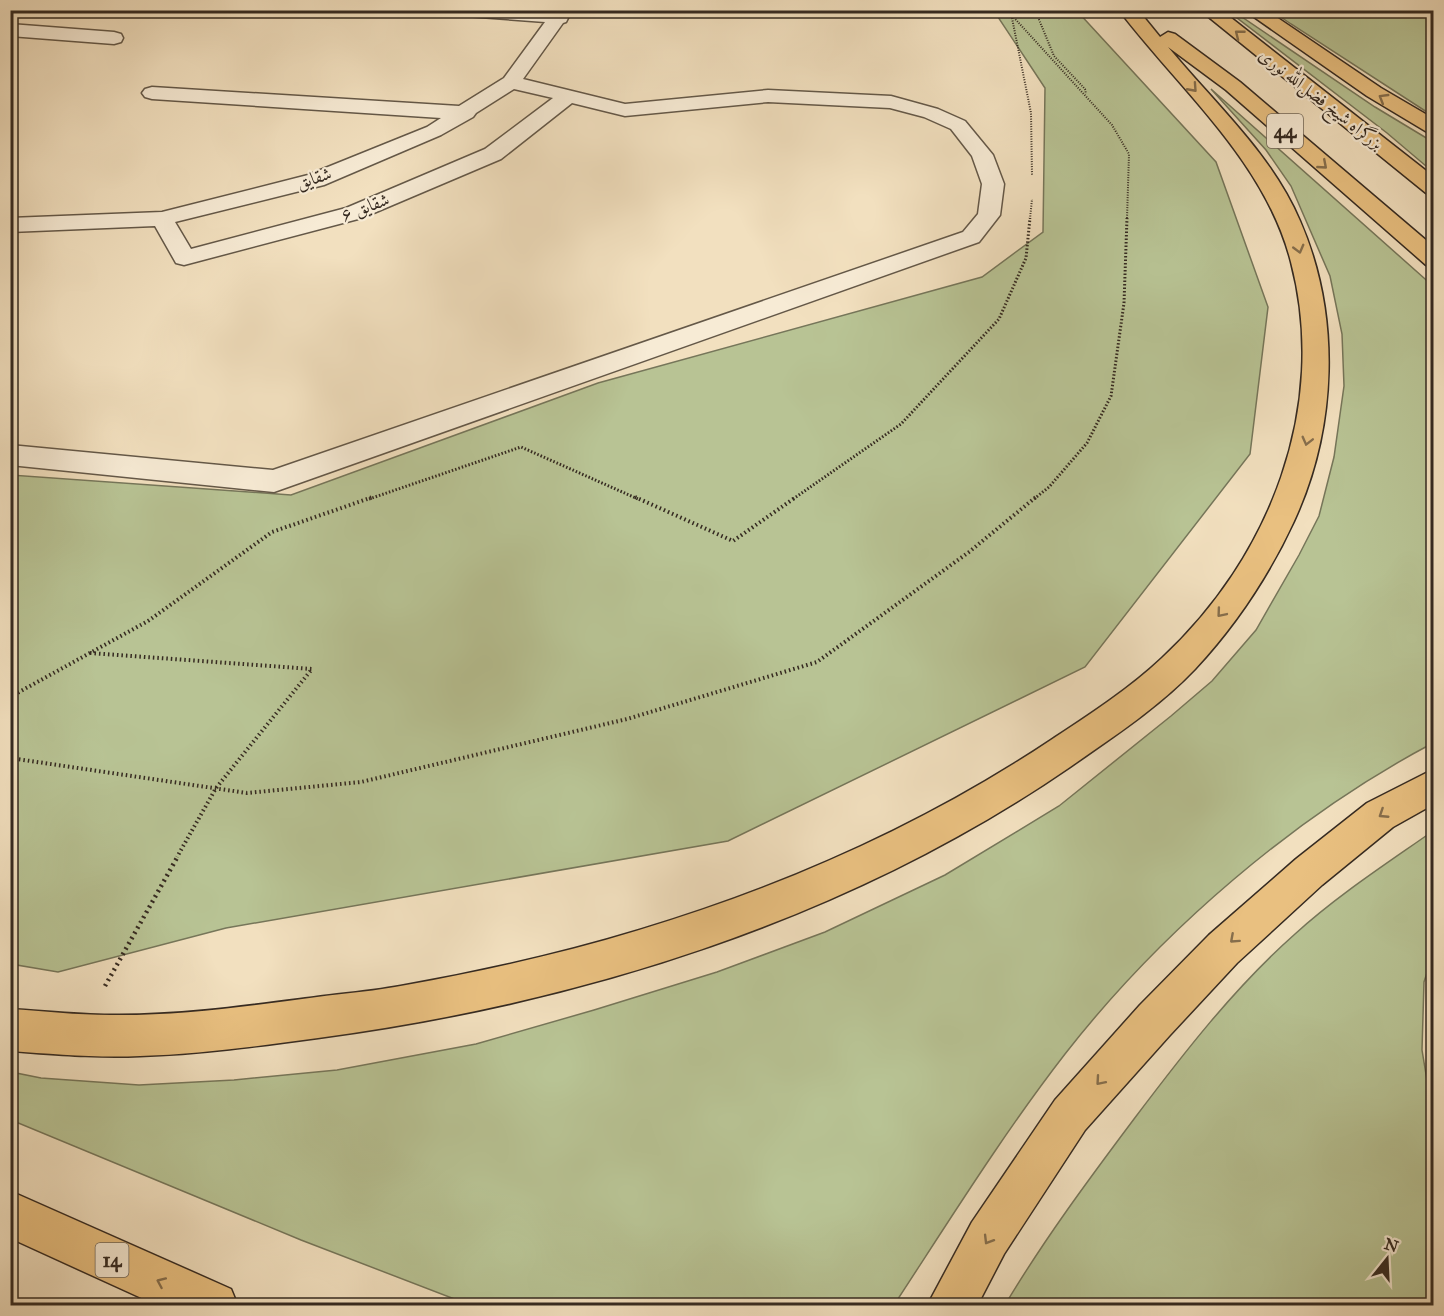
<svg xmlns="http://www.w3.org/2000/svg" width="1444" height="1316" viewBox="0 0 1444 1316" font-family="'IM FELL Great Primer',Amiri,serif">
<style>
.green{fill:#b8c394;stroke:#76765a;stroke-width:1.5}
.lines{fill:none;stroke-linecap:round;stroke-linejoin:round}
.street-casing{stroke:#645848;stroke-width:3}
.highway-casing{stroke:#352a21;stroke-width:3}
.path-far3{stroke:#352a21;stroke-width:2;stroke-dasharray:1 1.5;stroke-linecap:butt}
.path-far2{stroke:#352a21;stroke-width:3;stroke-dasharray:1.5 2;stroke-linecap:butt}
.path-far1{stroke:#352a21;stroke-width:4;stroke-dasharray:1.5 3;stroke-linecap:butt}
.path{stroke:#352a21;stroke-width:4.5;stroke-dasharray:2 4;stroke-linecap:butt}
.street{fill:#f7ebd5;fill-rule:evenodd}
.highway{fill:#e9c080;fill-rule:evenodd}
.oneway{stroke:#866e4c}
.labels{text-anchor:middle;stroke-width:4.5;stroke-linejoin:round;paint-order:stroke}
.far-street-label{font-size:18px;fill:#352a21;stroke:#f7ebd5}
.shield{fill:#f7ebd5;stroke:#6f6457;stroke-width:1.5}
.shield-label{font-size:20px;font-weight:bold;fill:#352a21}
</style>
<rect width="100%" height="100%" fill="#f2e0bf"/>
<filter id="stains"><feTurbulence type="fractalNoise" baseFrequency=".00333" numOctaves="4"/><feColorMatrix values="0 0 0 0 .2 0 0 0 0 .09 0 0 0 0 .02 0 0 0 .5 -.17"/></filter>
<radialGradient id="worn" r=".72"><stop offset=".6" stop-color="#630" stop-opacity="0"/><stop offset="1" stop-color="#630" stop-opacity=".3"/></radialGradient>
<!-- green -->
<path class="green" d="M 994,11 L 1077,11 L 1216,162 L 1268,307 L 1250,454 L 1085,667 L 728,841 L 226,928 L 58,972 L 11,964 L 11,475 L 291,495 L 598,383 L 982,277 L 1043,232 L 1045,88 Z
M 1228,11 L 1233,11 L 1375,107 L 1433,142 L 1433,172 L 1387,133 Z
M 1272,11 L 1433,11 L 1433,116 L 1291,24 Z
M 1211,89 L 1433,286 L 1433,743 C 1295,816 1161,931 1065,1054 C 1003,1134 949,1221 894,1305 L 470,1305 L 301,1240 L 11,1120 L 11,1072 L 41,1078 L 139,1085 L 234,1080 L 337,1070 L 476,1044 L 594,1010 L 717,972 L 825,932 L 945,875 L 1059,806 L 1171,716 L 1212,681 L 1256,630 L 1299,555 L 1319,516 L 1334,457 L 1344,386 L 1342,334 L 1330,276 L 1291,186 L 1266,150 Z
M 1433,831 L 1433,955 L 1424,982 L 1422,1050 L 1434,1123 L 1433,1305 L 1005,1305 C 1043,1241 1089,1179 1134,1119 C 1183,1054 1234,988 1295,934 C 1338,895 1386,864 1433,831 Z"/>
<g class="lines">
<!-- street casing -->
<g class="street-casing">
<path id="street" d="M 443,10 L 572,10 L 566,22 L 563,23 L 523,79 L 625,104 L 768,90 L 891,96 L 938,109 L 965,121 L 993,155 L 1004,184 L 1000,215 L 979,242 L 274,492 L 10,465 L 10,445 L 273,470 L 963,232 L 978,214 L 982,184 L 972,156 L 951,129 L 924,117 L 890,108 L 768,102 L 625,116 L 572,103 L 501,159 L 362,218 L 184,265 L 176,263 L 155,226 L 10,232 L 10,218 L 162,212 L 308,175 L 427,127 L 441,118 L 152,99 L 145,97 L 142,93 L 145,89 L 152,87 L 459,106 L 504,78 L 545,22 L 452,15 ZM 514,89 L 553,98 L 485,149 L 346,208 L 191,249 L 175,222 L 324,185 L 441,135 L 473,117 L 476,113 Z
M 10,24 L 114,32 L 121,34 L 123,38 L 121,42 L 114,44 L 10,36 Z"/>
</g>
<!-- highway casing -->
<g class="highway-casing">
<path id="highway" d="M 1119,10 L 1138,10 L 1160,37 L 1168,32 L 1175,34 L 1240,82 L 1434,247 L 1434,267 L 1426,265 L 1226,90 L 1168,47 C 1214,103 1271,153 1300,221 C 1341,315 1337,428 1294,521 C 1269,575 1236,625 1195,669 C 1159,707 1113,737 1070,767 C 849,919 582,1003 318,1038 C 259,1046 200,1054 140,1056 C 96,1058 54,1054 10,1051 L 10,1009 C 44,1011 76,1015 110,1015 C 179,1016 248,1006 317,997 C 347,993 376,991 406,985 C 634,945 857,869 1051,740 C 1089,715 1129,689 1162,658 C 1270,558 1329,407 1291,262 C 1265,161 1181,91 1119,10 Z
M 1200,10 L 1221,10 L 1434,177 L 1434,195 L 1426,193 Z
M 1244,10 L 1266,10 L 1381,88 L 1434,119 L 1434,134 L 1427,132 L 1367,96 Z
M 1434,769 L 1434,804 L 1393,827 L 1322,885 L 1237,963 L 1170,1035 L 1085,1130 L 1004,1254 L 977,1306 L 927,1306 L 972,1222 L 1055,1100 L 1140,1005 L 1209,935 L 1296,859 L 1367,803 Z
M 10,1191 L 231,1289 L 238,1306 L 159,1306 L 10,1238 Z"/>
</g>
<!-- path-far3 -->
<path class="path-far3" d="M 1007,10 L 1112,125 L 1129,154 L 1127,219
M 1035,10 L 1054,56 L 1085,89 L 1086,94
M 1012,18 L 1031,113 L 1032,176
M 1030,219 L 1032,199"/>
<!-- path-far2 -->
<path class="path-far2" d="M 369,499 L 521,447 L 638,499
M 793,499 L 901,424 L 999,319 L 1026,258 L 1030,218
M 1034,499 L 1049,487 L 1087,443 L 1111,396 L 1124,303 L 1127,218"/>
<!-- path-far1 -->
<path class="path-far1" d="M 635,497 L 733,541 L 796,497
M 90,653 L 312,669 L 216,788 L 177,857
M 10,697 L 148,621 L 272,532 L 373,497
M 10,758 L 247,793 L 361,782 L 627,719 L 817,662 L 969,552 L 1036,497"/>
<!-- path -->
<path class="path" d="M 105,986 L 178,856"/>
<!-- street -->
<use href="#street" class="street"/>
<!-- highway -->
<use href="#highway" class="highway"/>
</g>
<!-- one-way arrows -->
<defs><path id="oneway-chevron" d="M-2-3.5L2.5 0L-2 3.5" fill="none" stroke-width="1.6" stroke-linecap="round" stroke-linejoin="round" transform="scale(1.5)"/></defs>
<g class="oneway">
<use href="#oneway-chevron" transform="translate(1239 34) rotate(-142)"/>
<use href="#oneway-chevron" transform="translate(1193 88) rotate(48)"/>
<use href="#oneway-chevron" transform="translate(1383 98) rotate(-149)"/>
<use href="#oneway-chevron" transform="translate(1323 165) rotate(41)"/>
<use href="#oneway-chevron" transform="translate(1299 249) rotate(75)"/>
<use href="#oneway-chevron" transform="translate(1307 441) rotate(104)"/>
<use href="#oneway-chevron" transform="translate(1221 613) rotate(130)"/>
<use href="#oneway-chevron" transform="translate(1383 814) rotate(147)"/>
<use href="#oneway-chevron" transform="translate(1234 939) rotate(138)"/>
<use href="#oneway-chevron" transform="translate(1100 1081) rotate(131)"/>
<use href="#oneway-chevron" transform="translate(988 1240) rotate(121)"/>
<use href="#oneway-chevron" transform="translate(161 1282) rotate(-156)"/>
</g>
<g class="labels">
<!-- far-street labels -->
<g class="far-street-label">
<text transform="translate(1321 99) rotate(38)" y="6">بزرگراه شیخ فضل‌الله نوری</text>
<text transform="translate(314 178) rotate(-18)" y="6">شقایق</text>
<text transform="translate(365 207) rotate(-20)" y="6">شقایق ۶</text>
</g>
<!-- shield labels -->
<g class="shield">
<rect x="1267" y="114" width="36" height="34" rx="4.5"/>
<rect x="95.5" y="1243" width="33" height="34" rx="4.5"/>
</g>
<g class="shield-label">
<text x="1285" y="138">44</text>
<text x="112" y="1267">14</text>
</g>
</g>
<!-- margin -->
<rect width="1444" height="1316" fill="none" stroke="#f2e0bf" stroke-width="36"/>
<rect x="12" y="12" width="1420" height="1292" fill="none" stroke="#352a21" stroke-width="3"/>
<rect x="18" y="18" width="1408" height="1280" fill="none" stroke="#352a21" stroke-width="1.5"/>
<!-- north arrow -->
<g transform="translate(1387 1259) rotate(18)" stroke="#f7ebd5" stroke-width="4.5" paint-order="stroke">
<path d="M0-4.5L10 22L0 15L-10 22Z" fill="#352a21"/>
<text y="-9" font-size="16" font-weight="bold" text-anchor="middle" fill="#352a21">N</text>
</g>
<rect width="100%" height="100%" filter="url(#stains)"/>
<rect width="100%" height="100%" fill="url(#worn)"/>
</svg>
